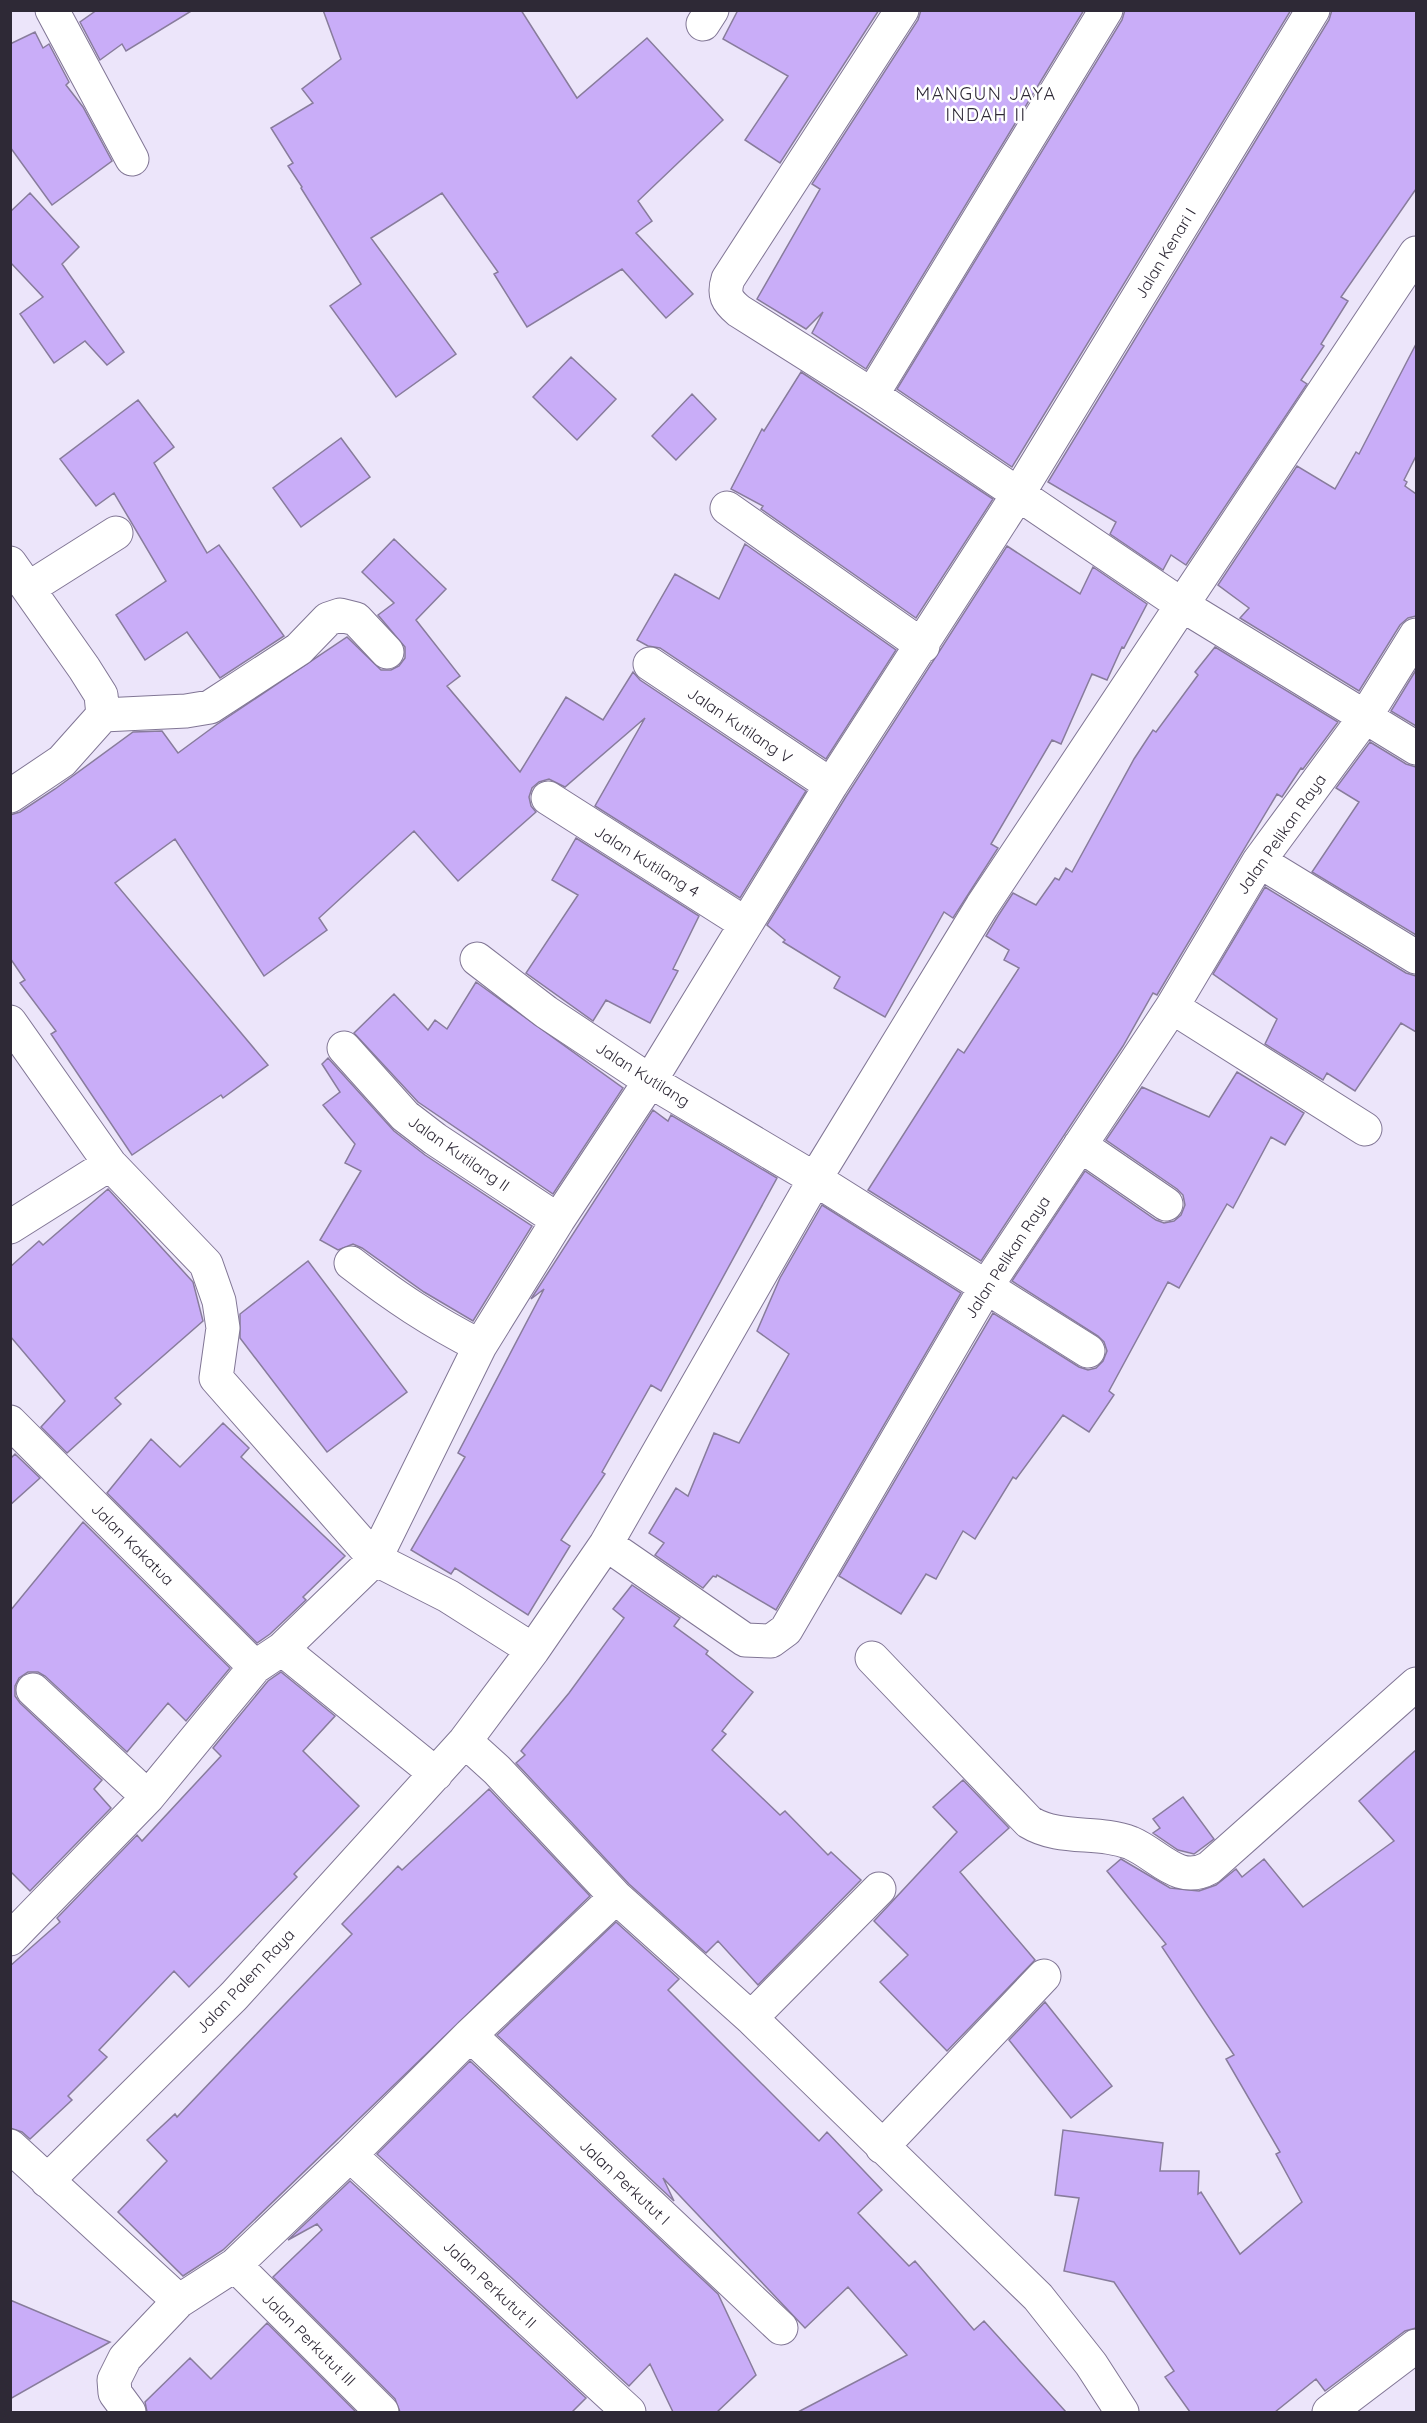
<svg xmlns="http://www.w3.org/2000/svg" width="1427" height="2423" viewBox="0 0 1427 2423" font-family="Quicksand,sans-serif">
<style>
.building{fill:#c9adf8;stroke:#887c9c;stroke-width:1.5}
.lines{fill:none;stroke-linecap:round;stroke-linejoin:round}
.minor-casing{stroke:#817695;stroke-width:35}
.major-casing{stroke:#817695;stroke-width:35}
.minor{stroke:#fff;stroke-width:33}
.major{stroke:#fff;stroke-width:33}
.labels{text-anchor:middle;stroke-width:5;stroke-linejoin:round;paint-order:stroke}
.street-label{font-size:16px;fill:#2e2936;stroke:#fff}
.neighbourhood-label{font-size:18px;letter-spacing:1.5px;fill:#2e2936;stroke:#fff}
</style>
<rect width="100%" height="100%" fill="#ece5fa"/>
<!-- building -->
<path class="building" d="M 97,10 L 193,10 L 126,51 L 122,44 L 100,60 L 80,22 Z
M 323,10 L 521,10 L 577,98 L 647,38 L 723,120 L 638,201 L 652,221 L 636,233 L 693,294 L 666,318 L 622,269 L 527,327 L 494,274 L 498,272 L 442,193 L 371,238 L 456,354 L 396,397 L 330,306 L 361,284 L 301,188 L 302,187 L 288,166 L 293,163 L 271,128 L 313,103 L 302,89 L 341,59 Z
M 738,10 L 879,10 L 780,163 L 745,140 L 788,76 L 723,39 Z
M 921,10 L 1084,10 L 866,369 L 812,333 L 823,312 L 806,329 L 757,299 L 820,189 L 812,184 L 918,20 Z
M 1125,10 L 1291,10 L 1012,467 L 897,389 L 1122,20 Z
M 1332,10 L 1416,10 L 1416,189 L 1341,297 L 1348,301 L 1321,344 L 1324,346 L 1301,380 L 1307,384 L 1186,565 L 1171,555 L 1163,570 L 1110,534 L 1116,522 L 1048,482 L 1329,20 Z
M 35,32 L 43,48 L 49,44 L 69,82 L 66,85 L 83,107 L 112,161 L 52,205 L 10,147 L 10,44 Z
M 30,193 L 79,247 L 62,264 L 124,352 L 107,365 L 85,341 L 54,363 L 20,314 L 43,297 L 10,262 L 10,212 Z
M 1416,344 L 1416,456 L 1404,480 L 1407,482 L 1405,486 L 1416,494 L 1416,616 L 1408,618 L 1400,625 L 1359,691 L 1240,618 L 1249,608 L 1218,585 L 1297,466 L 1335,489 L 1356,452 L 1359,454 Z
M 571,357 L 616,399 L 577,440 L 533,397 Z
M 801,372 L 993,499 L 916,618 L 761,509 L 763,506 L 731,489 L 762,429 L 764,431 Z
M 692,394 L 716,419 L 676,460 L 652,436 Z
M 138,400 L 174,447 L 154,463 L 207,553 L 219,545 L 284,636 L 220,678 L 187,632 L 145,660 L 116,615 L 166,581 L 114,493 L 96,506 L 60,459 Z
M 341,438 L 370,477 L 301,527 L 273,488 Z
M 394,539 L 446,589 L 416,620 L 460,676 L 447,686 L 520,772 L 566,697 L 603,720 L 633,672 L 640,680 L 806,791 L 740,898 L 595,806 L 645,718 L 565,787 L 549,779 L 539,782 L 532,788 L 529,797 L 531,806 L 536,812 L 458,881 L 414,831 L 319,918 L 327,930 L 264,976 L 175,839 L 115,883 L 268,1065 L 223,1098 L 221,1095 L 132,1155 L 51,1034 L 56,1031 L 20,983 L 25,980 L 10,958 L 10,815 L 20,812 L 55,789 L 133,732 L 162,731 L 178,753 L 216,725 L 347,637 L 381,670 L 391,670 L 399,666 L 405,658 L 405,647 L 378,615 L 394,603 L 362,572 Z
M 745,544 L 896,650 L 826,759 L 660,648 L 648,646 L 637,640 L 675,574 L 719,599 Z
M 1007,546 L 1080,594 L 1093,567 L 1147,604 L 1124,648 L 1122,647 L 1107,680 L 1092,674 L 1061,744 L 1052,740 L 991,844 L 998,848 L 953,918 L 944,912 L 885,1017 L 834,988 L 840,977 L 783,942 L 785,940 L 767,925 L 847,795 Z
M 1215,647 L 1338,722 L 1303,769 L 1301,768 L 1282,797 L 1277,794 L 1157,995 L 1153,993 L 1123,1046 L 981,1261 L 868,1190 L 958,1049 L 964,1053 L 1019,968 L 1004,960 L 1009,950 L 986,936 L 998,916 L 1013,893 L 1036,905 L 1055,878 L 1059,880 L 1066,868 L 1072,872 L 1134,759 L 1153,730 L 1156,732 L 1198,675 L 1195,672 Z
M 1416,670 L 1416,726 L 1391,711 Z
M 1370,742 L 1406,764 L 1416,767 L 1416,935 L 1312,872 L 1359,802 L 1336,788 Z
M 576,838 L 699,916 L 673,969 L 678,971 L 650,1023 L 606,1000 L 593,1021 L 526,973 L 578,895 L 552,880 Z
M 1265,887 L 1406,973 L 1416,976 L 1416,1032 L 1401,1023 L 1355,1091 L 1327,1073 L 1323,1080 L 1265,1044 L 1277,1019 L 1213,974 Z
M 476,982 L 623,1088 L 553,1194 L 418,1102 L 354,1033 L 394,994 L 428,1030 L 435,1020 L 447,1029 Z
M 328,1058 L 394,1131 L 425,1155 L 532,1226 L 473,1321 L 424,1292 L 362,1248 L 353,1244 L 338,1250 L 320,1240 L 361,1171 L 345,1163 L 355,1144 L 323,1105 L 340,1092 L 322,1064 Z
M 1237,1072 L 1304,1113 L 1285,1145 L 1271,1137 L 1233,1208 L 1227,1204 L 1179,1288 L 1168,1282 L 1109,1391 L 1114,1395 L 1089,1432 L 1063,1415 L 1016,1479 L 1013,1477 L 975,1539 L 963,1531 L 936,1579 L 926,1574 L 901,1614 L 839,1576 L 993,1313 L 1079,1367 L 1088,1370 L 1096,1368 L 1103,1361 L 1107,1351 L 1104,1342 L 1098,1336 L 1012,1281 L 1085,1171 L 1156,1220 L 1164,1223 L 1174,1221 L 1181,1215 L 1185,1205 L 1183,1195 L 1177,1189 L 1106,1140 L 1142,1087 L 1209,1117 Z
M 653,1110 L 668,1121 L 671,1115 L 777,1178 L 661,1391 L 651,1385 L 602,1472 L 605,1474 L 561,1540 L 570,1546 L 528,1615 L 455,1568 L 451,1574 L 411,1550 L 465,1457 L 458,1453 L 544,1289 L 531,1299 Z
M 108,1189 L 193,1282 L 203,1321 L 115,1398 L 121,1404 L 67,1453 L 41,1427 L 65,1401 L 10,1336 L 10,1267 L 39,1241 L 43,1245 Z
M 822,1205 L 961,1293 L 776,1610 L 717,1575 L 716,1577 L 713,1576 L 703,1588 L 655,1555 L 664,1543 L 649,1533 L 676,1488 L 688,1496 L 714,1433 L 739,1443 L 789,1354 L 757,1331 L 780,1278 Z
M 308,1261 L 407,1392 L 327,1452 L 240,1338 L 240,1314 Z
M 223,1423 L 249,1448 L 241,1457 L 345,1556 L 303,1597 L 306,1600 L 270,1634 L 257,1643 L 107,1493 L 151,1439 L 180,1467 Z
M 15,1454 L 40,1478 L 10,1505 L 10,1459 Z
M 83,1522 L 230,1668 L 186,1721 L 168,1703 L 127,1752 L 45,1676 L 38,1672 L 28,1672 L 19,1678 L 15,1686 L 15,1696 L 20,1703 L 102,1780 L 94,1789 L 111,1808 L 30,1891 L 10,1871 L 10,1611 Z
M 632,1585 L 680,1618 L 674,1626 L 708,1651 L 706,1654 L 753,1692 L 722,1731 L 726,1734 L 712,1750 L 780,1815 L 785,1811 L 828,1855 L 831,1852 L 861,1880 L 758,1985 L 718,1941 L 706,1953 L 629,1884 L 516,1763 L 525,1755 L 521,1751 L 569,1693 L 624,1618 L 613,1609 Z
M 281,1672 L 335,1716 L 303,1751 L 359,1806 L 294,1874 L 297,1877 L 189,1987 L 174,1971 L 99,2050 L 107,2057 L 68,2096 L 72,2100 L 30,2139 L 22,2132 L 10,2128 L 10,1966 L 60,1922 L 57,1918 L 137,1835 L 142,1841 L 221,1756 L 213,1748 L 268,1681 Z
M 1416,1750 L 1416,2328 L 1405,2331 L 1325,2391 L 1316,2379 L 1275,2412 L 1190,2412 L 1165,2377 L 1174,2371 L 1114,2282 L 1064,2271 L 1079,2198 L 1055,2195 L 1063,2130 L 1163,2143 L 1160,2171 L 1199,2171 L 1198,2194 L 1201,2192 L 1240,2254 L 1302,2202 L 1276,2154 L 1280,2152 L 1226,2059 L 1234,2055 L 1162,1947 L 1166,1944 L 1107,1871 L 1121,1859 L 1170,1888 L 1199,1891 L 1216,1885 L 1236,1869 L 1242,1877 L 1264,1859 L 1303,1907 L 1394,1841 L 1359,1801 Z
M 963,1780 L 1009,1828 L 960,1872 L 1035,1960 L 947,2051 L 880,1982 L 908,1955 L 874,1921 L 957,1832 L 933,1807 Z
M 489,1789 L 590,1896 L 223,2250 L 183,2276 L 118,2212 L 167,2161 L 147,2140 L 175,2114 L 177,2117 L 352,1934 L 342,1924 L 398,1866 L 402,1870 Z
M 1183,1797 L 1214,1839 L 1194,1854 L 1178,1850 L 1153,1833 L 1160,1828 L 1153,1819 Z
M 616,1922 L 679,1979 L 668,1990 L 819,2141 L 827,2132 L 882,2190 L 858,2213 L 909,2266 L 915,2261 L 974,2330 L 984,2321 L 1066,2412 L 798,2412 L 907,2355 L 848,2287 L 805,2328 L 663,2178 L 674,2201 L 497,2035 Z
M 1045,2002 L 1112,2086 L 1071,2118 L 1009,2040 Z
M 470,2061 L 718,2294 L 756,2375 L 717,2412 L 673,2412 L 650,2364 L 629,2386 L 377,2154 Z
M 350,2181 L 586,2398 L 572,2412 L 400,2412 L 395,2399 L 273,2277 L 322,2230 L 317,2224 L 288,2240 Z
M 10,2300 L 110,2342 L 10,2399 Z
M 267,2323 L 356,2412 L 147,2412 L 145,2402 L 190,2358 L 211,2379 Z"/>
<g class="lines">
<!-- minor casing -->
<g class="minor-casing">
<path id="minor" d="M 52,10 L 132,159
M 902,10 L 728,279 C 723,295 727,301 739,311 L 872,395 L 1182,605 L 1416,748
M 703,24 L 712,10
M 872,395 L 1106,10
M 727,508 L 923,646
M 10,563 L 84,668 L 101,695 L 103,715 L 62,761 L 10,796
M 29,588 L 116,533
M 650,664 L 831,785
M 103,715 L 186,711 L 210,707 L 299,649 L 328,619 L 340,615 L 356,619 L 387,652
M 548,798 L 746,924
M 1259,861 L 1416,957
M 477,959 L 546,1012 L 650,1081 L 815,1179 L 1088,1351
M 1172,1007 L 1365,1129
M 10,1022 L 110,1164 L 206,1264 L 219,1301 L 223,1328 L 216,1378 L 375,1559 L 448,1596 L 533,1650
M 344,1048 L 405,1116 L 435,1139 L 558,1220
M 1080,1145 L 1166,1204
M 10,1227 L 110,1164
M 351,1263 C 395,1297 431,1321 480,1346
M 10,1422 L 255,1667
M 606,1544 L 745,1640 L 771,1641 L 786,1630 L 986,1287 L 1172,1007 L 1259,861 L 1365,717 L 1416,635
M 282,1649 L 436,1774
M 872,1658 L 1029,1822 C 1060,1841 1098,1830 1131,1843 C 1159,1855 1178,1885 1209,1868 L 1416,1684
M 33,1690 L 148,1797
M 465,1741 L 497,1770 L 616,1897 L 751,2018 L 1038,2297 L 1091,2364 L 1122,2412
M 10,1939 L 148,1797 L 255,1667 L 282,1649 L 375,1559 L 480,1346 L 558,1220 L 650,1081 L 831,785 L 1017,496 L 1313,10
M 751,2018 L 879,1889
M 470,2035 L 781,2328
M 10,2146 L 179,2301
M 882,2147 L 1044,1976
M 350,2155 L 629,2412
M 47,2181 L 234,1996 L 465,1741 L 533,1650 L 606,1544 L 815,1179 L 982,906 L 1416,253
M 235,2265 L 382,2412
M 129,2412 L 115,2393 L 114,2380 L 125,2358 L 179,2301 L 235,2265 L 350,2155 L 470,2035 L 616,1897"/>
</g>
<!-- major casing -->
<g class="major-casing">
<path id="major" d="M 1329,2412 L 1416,2346"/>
</g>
<!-- minor -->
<use href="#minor" class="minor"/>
<!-- major -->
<use href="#major" class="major"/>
</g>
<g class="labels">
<!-- street labels -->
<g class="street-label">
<text transform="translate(1165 253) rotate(-59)" y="6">Jalan Kenari I</text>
<text transform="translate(740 725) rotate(34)" y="6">Jalan Kutilang V</text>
<text transform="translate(1281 834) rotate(-55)" y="6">Jalan Pelikan Raya</text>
<text transform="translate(647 861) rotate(32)" y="6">Jalan Kutilang 4</text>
<text transform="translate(643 1074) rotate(32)" y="6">Jalan Kutilang</text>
<text transform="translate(459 1153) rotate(35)" y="6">Jalan Kutilang II</text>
<text transform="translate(1007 1257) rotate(-57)" y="6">Jalan Pelikan Raya</text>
<text transform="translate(133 1544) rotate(45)" y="6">Jalan Kakatua</text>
<text transform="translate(245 1981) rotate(-47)" y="6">Jalan Palem Raya</text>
<text transform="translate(625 2182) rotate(43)" y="6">Jalan Perkutut I</text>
<text transform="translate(490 2284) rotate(43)" y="6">Jalan Perkutut II</text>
<text transform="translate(309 2339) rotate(45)" y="6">Jalan Perkutut III</text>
</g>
<!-- neighbourhood labels -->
<g class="neighbourhood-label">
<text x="986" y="100">MANGUN JAYA<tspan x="986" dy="21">INDAH II</tspan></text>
</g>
</g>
<!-- border -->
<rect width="1427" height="2423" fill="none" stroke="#2e2936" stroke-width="24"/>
</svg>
